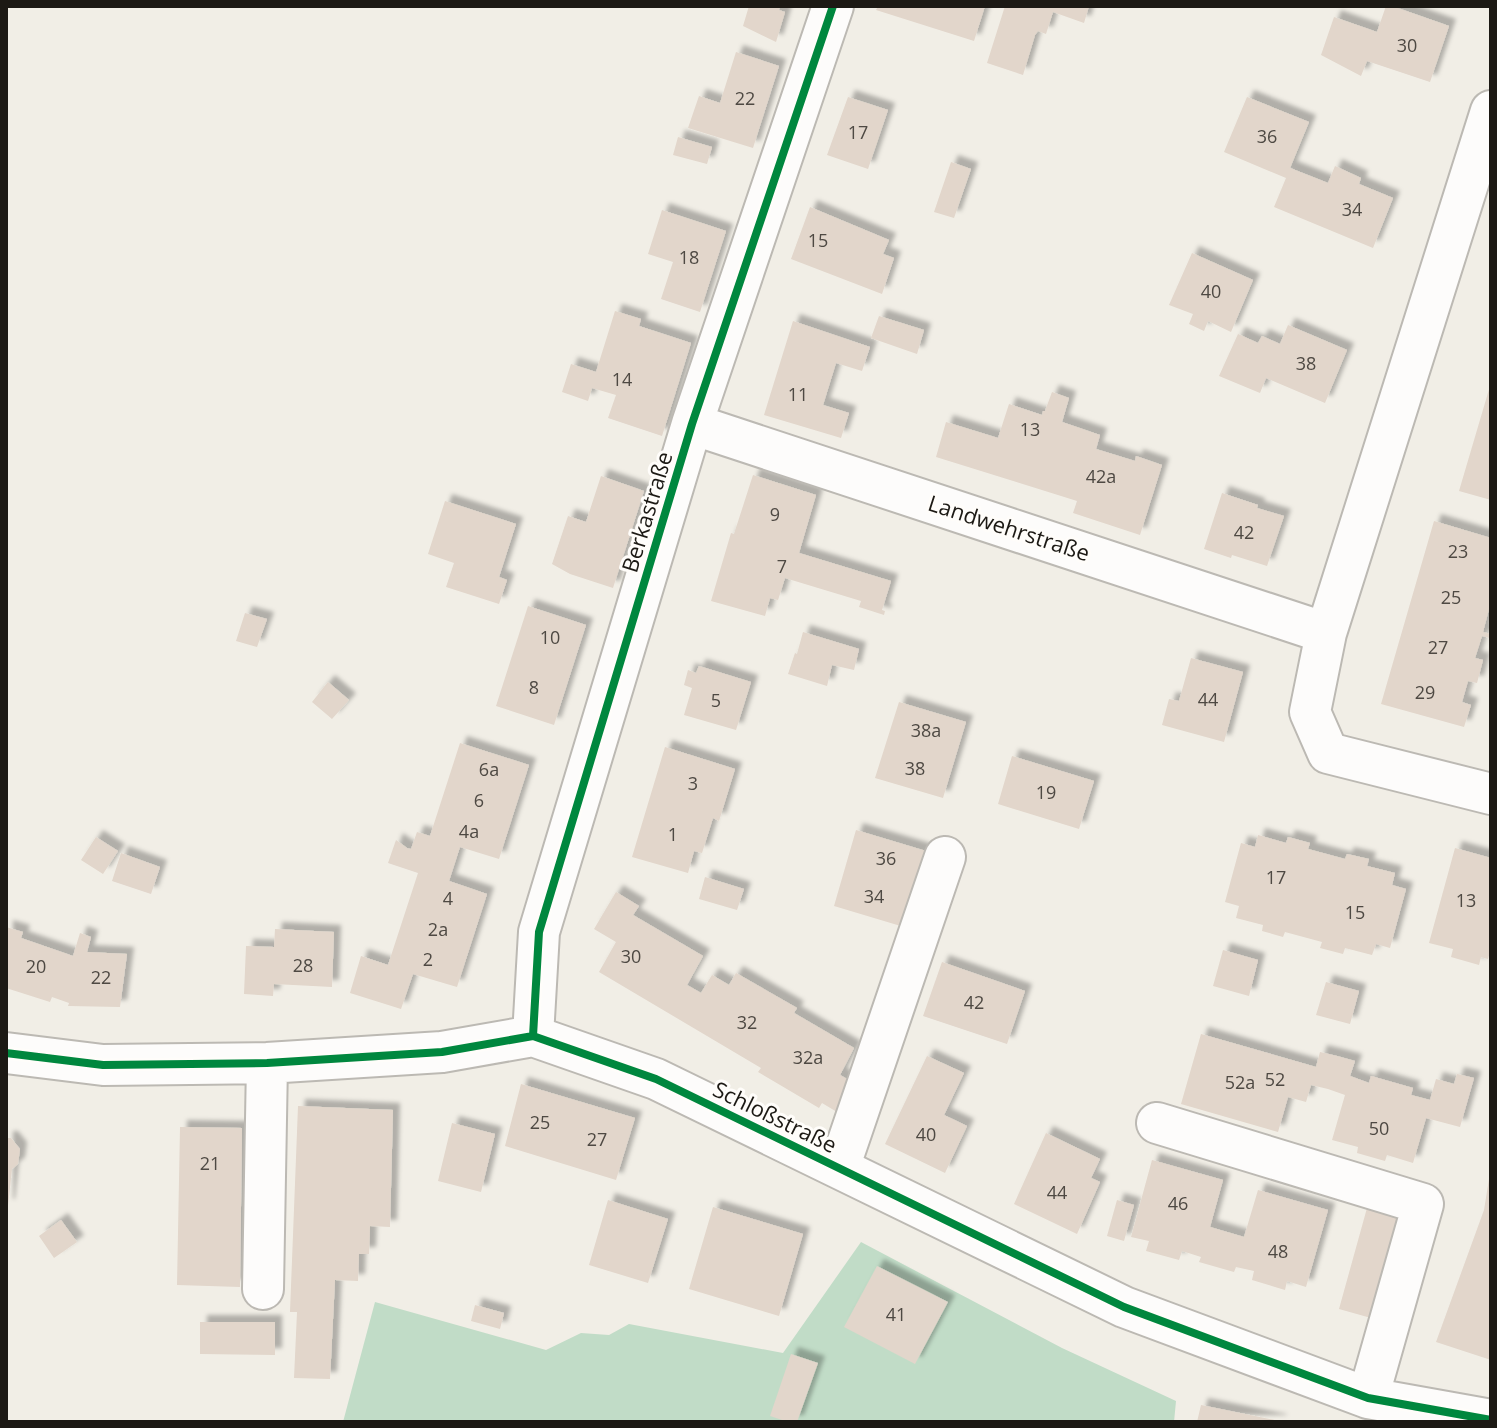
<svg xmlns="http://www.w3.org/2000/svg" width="1497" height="1428" viewBox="0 0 1497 1428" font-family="'Open Sans',sans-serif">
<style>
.grass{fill:#c1dcc7}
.building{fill:#e2d6cb;filter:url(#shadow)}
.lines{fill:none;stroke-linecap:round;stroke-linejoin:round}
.minor-casing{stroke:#bcb9b3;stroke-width:44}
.minor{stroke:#fdfcfb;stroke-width:40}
.cycleway-casing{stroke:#fffdfa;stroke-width:13}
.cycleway{stroke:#00873e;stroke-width:8}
.labels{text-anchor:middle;stroke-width:6;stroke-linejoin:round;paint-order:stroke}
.number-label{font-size:18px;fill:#4e4943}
.street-label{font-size:22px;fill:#1c1914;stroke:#fffdfa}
</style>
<defs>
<filter id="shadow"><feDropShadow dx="7" dy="-7" stdDeviation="2" flood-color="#0004"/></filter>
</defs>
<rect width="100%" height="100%" fill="#f1eee6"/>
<!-- grass -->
<path class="grass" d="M 861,1242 L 1062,1348 L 1176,1401 L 1174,1422 L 343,1422 L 375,1302 L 546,1350 L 581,1333 L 609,1335 L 629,1324 L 783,1353 Z"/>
<!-- building -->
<path class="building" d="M 749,6 L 780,6 L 779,10 L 785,12 L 776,42 L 743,26 Z
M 878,6 L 985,6 L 974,41 L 876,10 Z
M 1005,6 L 1089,6 L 1084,23 L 1053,12 L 1046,34 L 1038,31 L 1035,35 L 1023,75 L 987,63 Z
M 1386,6 L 1392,6 L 1449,26 L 1430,82 L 1367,61 L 1361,76 L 1321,55 L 1334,17 L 1377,32 Z
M 736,52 L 779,66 L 753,148 L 688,128 L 699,96 L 720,103 Z
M 848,97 L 888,110 L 868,169 L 827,155 Z
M 1247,97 L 1309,122 L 1290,168 L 1328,183 L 1335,166 L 1361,178 L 1359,184 L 1393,198 L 1373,248 L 1274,207 L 1286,178 L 1224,152 Z
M 678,137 L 712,147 L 707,164 L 673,155 Z
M 951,162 L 971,169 L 954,218 L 934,212 Z
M 810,207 L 889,240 L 883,254 L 894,258 L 882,294 L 791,259 Z
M 662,210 L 726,231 L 700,312 L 661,299 L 673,262 L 648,254 Z
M 1192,253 L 1253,280 L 1231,332 L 1208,321 L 1204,331 L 1189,324 L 1193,314 L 1169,305 Z
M 615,311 L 641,319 L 639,326 L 691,343 L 662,436 L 608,418 L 616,395 L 592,388 L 588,401 L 562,392 L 571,364 L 596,372 Z
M 879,316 L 924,330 L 917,354 L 871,338 Z
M 793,321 L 870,347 L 862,371 L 836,363 L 823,405 L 849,413 L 841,438 L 764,415 Z
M 1288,325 L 1347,350 L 1325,403 L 1266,378 L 1260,393 L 1219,376 L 1238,334 L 1258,343 L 1262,336 L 1280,344 Z
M 1490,386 L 1491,386 L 1491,500 L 1459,491 Z
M 1052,392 L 1069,398 L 1062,422 L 1100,435 L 1096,449 L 1135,461 L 1136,456 L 1162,465 L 1140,535 L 1073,513 L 1077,501 L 936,457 L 946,422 L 998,438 L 1009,404 L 1042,415 L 1043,411 L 1045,411 Z
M 753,475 L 816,495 L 799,553 L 891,581 L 882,610 L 885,611 L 884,615 L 859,607 L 861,601 L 785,578 L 778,600 L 770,598 L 765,616 L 711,601 L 731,533 L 734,534 Z
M 601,476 L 644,491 L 613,588 L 570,574 L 552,564 L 568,516 L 586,522 Z
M 1222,493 L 1258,505 L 1257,508 L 1284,516 L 1267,566 L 1232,555 L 1231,558 L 1204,549 Z
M 445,501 L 516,524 L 499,577 L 507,580 L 499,604 L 446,587 L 454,563 L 428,554 Z
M 1434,521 L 1491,538 L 1491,610 L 1489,609 L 1483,632 L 1491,634 L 1490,638 L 1482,636 L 1475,658 L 1483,660 L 1477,683 L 1468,681 L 1462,702 L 1471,705 L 1464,727 L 1381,704 Z
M 528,606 L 586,625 L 554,725 L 496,706 Z
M 245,613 L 267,619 L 257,647 L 236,641 Z
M 803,632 L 859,649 L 854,670 L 832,665 L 827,686 L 788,674 L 795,653 L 797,654 Z
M 1191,658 L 1243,672 L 1224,742 L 1162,725 L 1169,699 L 1179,701 Z
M 699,666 L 751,682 L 736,730 L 684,715 L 692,688 L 684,685 L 688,670 L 696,673 Z
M 328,682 L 349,700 L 332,719 L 312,702 Z
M 899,702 L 966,722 L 943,798 L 875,778 Z
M 460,743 L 529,765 L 499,859 L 460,847 L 449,881 L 487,894 L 457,987 L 413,974 L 401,1009 L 350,993 L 361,956 L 388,965 L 418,873 L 388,863 L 396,840 L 407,848 L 411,849 L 417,832 L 430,836 Z
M 665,747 L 735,769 L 719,821 L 713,818 L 702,853 L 694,851 L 688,873 L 632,857 Z
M 1012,756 L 1094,781 L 1079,829 L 998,804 Z
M 856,830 L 926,851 L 904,927 L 834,906 Z
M 1258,835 L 1286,843 L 1288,837 L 1310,843 L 1308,849 L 1345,859 L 1347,854 L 1369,859 L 1367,866 L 1395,873 L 1392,885 L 1406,889 L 1390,948 L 1376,944 L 1372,955 L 1345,948 L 1343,954 L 1320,948 L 1322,942 L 1285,932 L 1283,937 L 1262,931 L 1263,925 L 1236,918 L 1239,906 L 1225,902 L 1241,843 L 1255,847 Z
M 96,837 L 118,851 L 103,874 L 81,860 Z
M 1455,848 L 1491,858 L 1491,948 L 1488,959 L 1481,957 L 1479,965 L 1451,957 L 1453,949 L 1429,943 Z
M 121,853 L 160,867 L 151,894 L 112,881 Z
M 705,877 L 744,889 L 737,910 L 699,899 Z
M 616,892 L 639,906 L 633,915 L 703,956 L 687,985 L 701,993 L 712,975 L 729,985 L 736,973 L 797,1008 L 794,1013 L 854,1048 L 840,1075 L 854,1083 L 837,1112 L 822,1103 L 819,1108 L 758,1072 L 761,1068 L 599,972 L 616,942 L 594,929 Z
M 6,927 L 23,932 L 21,938 L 73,956 L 80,933 L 91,937 L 87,952 L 127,954 L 120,1007 L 68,1006 L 69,1003 L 52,997 L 50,1002 L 6,988 Z
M 275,929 L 334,932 L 332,987 L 274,984 L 273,996 L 244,994 L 246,946 L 274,947 Z
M 1223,950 L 1258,960 L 1249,996 L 1213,986 Z
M 942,962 L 1025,991 L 1007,1044 L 923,1016 Z
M 1326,982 L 1359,991 L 1350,1024 L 1316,1015 Z
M 1201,1034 L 1316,1067 L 1320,1052 L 1337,1056 L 1355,1061 L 1350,1076 L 1369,1083 L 1371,1076 L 1413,1088 L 1411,1095 L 1430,1100 L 1436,1079 L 1454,1084 L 1457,1074 L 1474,1078 L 1460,1127 L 1426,1118 L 1413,1163 L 1387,1155 L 1385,1161 L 1357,1153 L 1358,1147 L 1332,1140 L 1345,1095 L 1328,1089 L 1311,1085 L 1306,1102 L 1288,1097 L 1278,1132 L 1181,1104 Z
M 927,1056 L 964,1073 L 944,1115 L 967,1126 L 945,1173 L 885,1144 Z
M 521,1084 L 635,1118 L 616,1180 L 505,1146 Z
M 298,1106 L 393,1110 L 390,1227 L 370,1226 L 369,1254 L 359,1254 L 358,1281 L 335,1280 L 330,1379 L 294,1378 L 297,1312 L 290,1312 Z
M 452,1123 L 495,1134 L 481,1192 L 438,1181 Z
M 180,1127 L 242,1128 L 240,1287 L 177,1285 Z
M 1046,1133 L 1100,1159 L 1091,1178 L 1100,1182 L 1077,1234 L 1014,1204 Z
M 6,1138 L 11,1138 L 20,1149 L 18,1164 L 12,1169 L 8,1206 L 6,1206 Z
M 1152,1160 L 1223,1180 L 1210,1227 L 1244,1237 L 1258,1190 L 1328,1210 L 1306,1287 L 1287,1281 L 1285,1290 L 1252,1280 L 1254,1271 L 1236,1267 L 1234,1272 L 1199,1262 L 1201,1257 L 1182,1251 L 1179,1260 L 1146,1251 L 1149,1241 L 1131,1237 Z
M 1489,1179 L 1491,1179 L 1491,1360 L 1436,1342 L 1484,1210 Z
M 608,1200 L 668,1219 L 648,1283 L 589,1265 Z
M 1117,1200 L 1134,1205 L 1124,1241 L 1107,1236 Z
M 713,1207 L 803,1234 L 779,1316 L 689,1289 Z
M 1367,1208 L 1400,1218 L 1371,1318 L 1339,1309 Z
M 61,1220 L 77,1242 L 54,1258 L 39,1236 Z
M 877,1266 L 948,1302 L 915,1364 L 844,1327 Z
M 475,1305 L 504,1313 L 500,1329 L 471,1321 Z
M 200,1322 L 275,1322 L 275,1355 L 200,1354 Z
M 791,1354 L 818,1363 L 797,1422 L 788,1422 L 770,1416 Z
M 1201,1405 L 1280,1421 L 1280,1422 L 1197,1422 Z"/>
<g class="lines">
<!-- minor casing -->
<g class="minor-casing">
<path id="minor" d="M 1491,111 L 1326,633 L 1310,712 L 1328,753 L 1491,794
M 692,424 L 1326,633
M 533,1036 L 539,932 L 692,424 L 833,6
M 6,1053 L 103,1065 L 267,1063 L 442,1052 L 533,1036 L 656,1079 L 1124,1307 L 1368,1398 L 1491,1420
M 1157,1123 L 1423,1204 L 1368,1398
M 839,1168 L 945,857
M 263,1289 L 267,1063"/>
</g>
<!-- minor -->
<use href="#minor" class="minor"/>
<!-- cycleway casing -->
<g class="cycleway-casing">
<path id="cycleway" d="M 533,1036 L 539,932 L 692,424 L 833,6
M 6,1053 L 103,1065 L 267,1063 L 442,1052 L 533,1036 L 656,1079 L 1124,1307 L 1368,1398 L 1491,1420"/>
</g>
<!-- cycleway -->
<use href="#cycleway" class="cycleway"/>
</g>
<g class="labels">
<!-- number labels -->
<g class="number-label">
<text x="1407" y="52">30</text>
<text x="745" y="105">22</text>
<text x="858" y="139">17</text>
<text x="1267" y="143">36</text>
<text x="1352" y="216">34</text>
<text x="818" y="247">15</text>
<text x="689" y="264">18</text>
<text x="1211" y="298">40</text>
<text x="1306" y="370">38</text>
<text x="622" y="386">14</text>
<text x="798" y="401">11</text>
<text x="1030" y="436">13</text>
<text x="1101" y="483">42a</text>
<text x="775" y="521">9</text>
<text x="1244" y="539">42</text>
<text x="1458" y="558">23</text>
<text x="782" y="573">7</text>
<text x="1451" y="604">25</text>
<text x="550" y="644">10</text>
<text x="1438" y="654">27</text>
<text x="534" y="694">8</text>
<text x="1425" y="699">29</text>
<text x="1208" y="706">44</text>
<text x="716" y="707">5</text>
<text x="926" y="737">38a</text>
<text x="915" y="775">38</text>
<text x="489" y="776">6a</text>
<text x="693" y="790">3</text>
<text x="1046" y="799">19</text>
<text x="479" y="807">6</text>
<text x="469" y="838">4a</text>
<text x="673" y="841">1</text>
<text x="886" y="865">36</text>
<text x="1276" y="884">17</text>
<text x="874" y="903">34</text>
<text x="448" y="905">4</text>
<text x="1466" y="907">13</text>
<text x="1355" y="919">15</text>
<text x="438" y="936">2a</text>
<text x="631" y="963">30</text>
<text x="428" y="966">2</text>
<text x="303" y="972">28</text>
<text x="36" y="973">20</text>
<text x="101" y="984">22</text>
<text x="974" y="1009">42</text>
<text x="747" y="1029">32</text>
<text x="808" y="1064">32a</text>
<text x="1275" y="1086">52</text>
<text x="1240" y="1089">52a</text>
<text x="540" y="1129">25</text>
<text x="1379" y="1135">50</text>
<text x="926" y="1141">40</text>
<text x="597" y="1146">27</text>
<text x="210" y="1170">21</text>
<text x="1057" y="1199">44</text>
<text x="1178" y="1210">46</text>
<text x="1278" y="1258">48</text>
<text x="896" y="1321">41</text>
</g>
<!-- street labels -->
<g class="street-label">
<text transform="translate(647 512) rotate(-73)" y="8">Berkastraße</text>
<text transform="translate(1009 528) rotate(18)" y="8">Landwehrstraße</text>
<text transform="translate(775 1117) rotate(26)" y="8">Schloßstraße</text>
</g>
</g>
<!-- border -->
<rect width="1497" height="1428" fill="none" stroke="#1c1914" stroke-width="16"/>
</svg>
